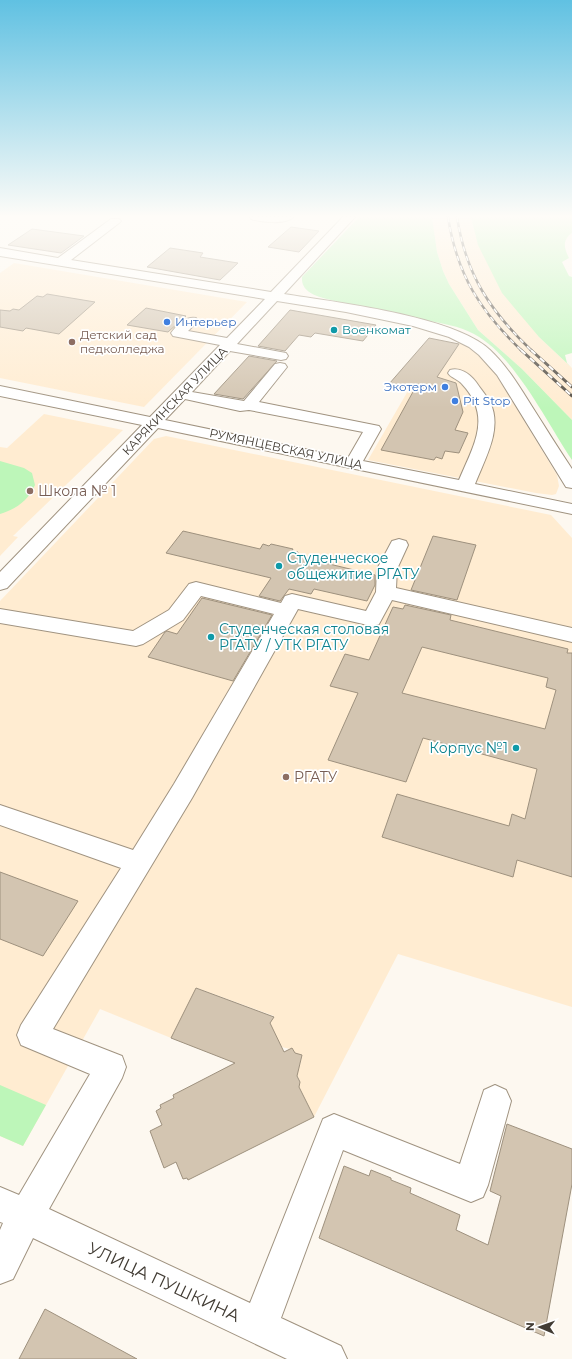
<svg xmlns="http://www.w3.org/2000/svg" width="572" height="1359" viewBox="0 0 572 1359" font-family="Montserrat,sans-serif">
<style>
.built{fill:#ffecd1}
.green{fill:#bdf6b9}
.building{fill:#d3c5b1;stroke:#9e917e;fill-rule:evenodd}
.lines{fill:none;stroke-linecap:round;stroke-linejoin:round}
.minor-casing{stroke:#a09380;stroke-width:2}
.minor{fill:#fff;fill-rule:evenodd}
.rail-far1-casing{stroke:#565048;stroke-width:2.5}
.rail-casing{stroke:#565048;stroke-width:3}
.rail-far1{stroke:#fff;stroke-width:1.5;stroke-dasharray:5;stroke-linecap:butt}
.rail{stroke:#fff;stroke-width:2;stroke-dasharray:6;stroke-linecap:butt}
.shop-dot{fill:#3f7fe0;stroke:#fff;stroke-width:1.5}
.culture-dot{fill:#0f9aa8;stroke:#fff;stroke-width:1.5}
.education-dot{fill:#8d6e63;stroke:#fff;stroke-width:1.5}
.labels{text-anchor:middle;stroke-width:3.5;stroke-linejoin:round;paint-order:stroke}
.far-shop-label{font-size:12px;fill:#366cbe;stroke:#fff;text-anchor:start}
.far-culture-label{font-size:12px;fill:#0d838f;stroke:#fff;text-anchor:start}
.far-education-label{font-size:12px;fill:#785e54;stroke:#fff;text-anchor:start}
.far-street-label{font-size:12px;fill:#413b33;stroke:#fff}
.education-label{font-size:14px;fill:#785e54;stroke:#fff;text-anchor:start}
.culture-label{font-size:14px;fill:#0d838f;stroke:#fff;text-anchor:start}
.near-street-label{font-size:17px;fill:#413b33;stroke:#fff}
</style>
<rect width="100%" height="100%" fill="#fdf8f0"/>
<!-- built -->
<path class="built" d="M 432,217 L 471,217 L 473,227 L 525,319 L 539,337 L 572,368 L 572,420 L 522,369 L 478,330 L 449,284 L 443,271 L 437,252 Z
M 14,263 L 247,302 L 144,407 L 0,378 L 0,273 Z
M 460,342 L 476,353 L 495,373 L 557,475 L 559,486 L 556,494 L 552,495 L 536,493 L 368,460 L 409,389 L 442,350 L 454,352 Z
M 44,414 L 123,430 L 13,536 L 18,537 L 0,556 L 0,447 L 7,448 Z
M 166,436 L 551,515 L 572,538 L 572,1007 L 398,954 L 314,1117 L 299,1087 L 300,1081 L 290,1062 L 300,1065 L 302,1055 L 292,1053 L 290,1049 L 282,1047 L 268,1026 L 274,1016 L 197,988 L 171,1038 L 100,1009 L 23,1146 L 0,1136 L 0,601 L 154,439 Z"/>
<!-- green -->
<path class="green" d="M 359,217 L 432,217 L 437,252 L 443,271 L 449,284 L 478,330 L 522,369 L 572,420 L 572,460 C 546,421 515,356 474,334 C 459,326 441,323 424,320 C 390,312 356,307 323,298 C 312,295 301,290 302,277 Z
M 471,217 L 572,217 L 572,233 C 562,240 564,248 569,258 L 562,262 L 569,276 L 572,277 L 572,353 L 565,355 L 567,363 L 572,368 L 539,337 L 502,293 L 478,245 Z
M 0,461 L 24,468 L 32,473 L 35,485 C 28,501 16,509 0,514 Z
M 0,1085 L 46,1105 L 23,1146 L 0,1136 Z"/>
<!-- building -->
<path class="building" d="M 291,227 L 319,231 L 299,252 L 268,247 Z
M 32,229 L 84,236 L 61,253 L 8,245 Z
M 170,248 L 203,253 L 200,257 L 238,263 L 220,280 L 147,267 Z
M 47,294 L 95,302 L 59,334 L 26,328 L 23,331 L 0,327 L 0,310 L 10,311 L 13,309 L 19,310 L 37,296 L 43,297 Z
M 146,308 L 186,316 L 168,332 L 127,325 Z
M 290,310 L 376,325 L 363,341 L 315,333 L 311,337 L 299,335 L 285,351 L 258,346 Z
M 429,338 L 459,344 L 437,377 L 456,383 L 463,412 L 455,430 L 468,433 L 459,453 L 445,451 L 442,459 L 436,457 L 434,460 L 381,450 L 414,390 L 389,384 Z
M 249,356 L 277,361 L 243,399 L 214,394 Z
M 183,531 L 260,549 L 263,544 L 269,546 L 271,544 L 293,549 L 292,551 L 298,552 L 296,556 L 375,575 L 375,585 L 367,601 L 314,589 L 311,594 L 289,589 L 280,601 L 259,596 L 271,578 L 166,553 Z
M 433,536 L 476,545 L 457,600 L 411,590 Z
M 202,598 L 272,615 L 233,681 L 148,657 L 165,632 L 167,631 L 177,634 Z
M 405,605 L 451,615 L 450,620 L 568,649 L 567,653 L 572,653 L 572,877 L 517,860 L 513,877 L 382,837 L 397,794 L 509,826 L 512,814 L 525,819 L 537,769 L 423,738 L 406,782 L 328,760 L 358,693 L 330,686 L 345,654 L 369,660 L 393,607 L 403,609 ZM 422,647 L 548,678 L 546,687 L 556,690 L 545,729 L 402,693 Z
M 0,872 L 78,901 L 43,956 L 0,939 Z
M 196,988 L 274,1017 L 270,1023 L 284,1052 L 292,1048 L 295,1053 L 302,1055 L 297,1076 L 300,1082 L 299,1087 L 314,1117 L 188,1180 L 187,1178 L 183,1179 L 176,1162 L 164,1168 L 150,1131 L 162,1125 L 156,1111 L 161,1108 L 160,1105 L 174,1098 L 173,1095 L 235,1063 L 171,1038 Z
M 507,1124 L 572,1149 L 572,1184 L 544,1336 L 319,1238 L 344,1166 L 369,1176 L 371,1170 L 391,1178 L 391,1180 L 411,1188 L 410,1193 L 460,1215 L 456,1230 L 488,1245 L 501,1196 L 490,1191 Z
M 45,1309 L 137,1359 L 19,1359 Z"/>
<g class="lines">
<!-- minor casing -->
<g class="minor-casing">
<path id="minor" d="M 250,217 L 293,217 C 286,225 261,222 251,219 Z
M 343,217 L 355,217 L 284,294 C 334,302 455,316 490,350 C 507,366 519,386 531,405 C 545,427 558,448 572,469 L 572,488 L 566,487 L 497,375 L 479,355 L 469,347 L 449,337 L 413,326 L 346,312 L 277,301 L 237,344 L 286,353 L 288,356 L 286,359 L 281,360 L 230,351 L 192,392 L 244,401 L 275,364 L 280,363 L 285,364 L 287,367 L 259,402 L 379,426 L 381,429 L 363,461 L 459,480 C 473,446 493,417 462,384 C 458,379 451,378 448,373 L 450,370 C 460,367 470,374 476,382 C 480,388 486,395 490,402 C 503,429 485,458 475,484 L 572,504 L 572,514 L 158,428 L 7,588 L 0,590 L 0,572 L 142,425 L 0,396 L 0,386 L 150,417 L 220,345 L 173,336 L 171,333 C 177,325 186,316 196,318 L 198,321 L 188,331 L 227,338 L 265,299 L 0,256 L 0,248 L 58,258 L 111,219 L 119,219 L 121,221 L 119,223 L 71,260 L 271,292 ZM 185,399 L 240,411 L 249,410 L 363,432 L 348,458 L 165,420 Z
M 399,539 L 406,541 L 408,545 L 397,569 L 396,588 L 572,628 L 572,642 L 392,600 L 379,624 L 372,626 L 298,609 L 192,798 L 53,1029 L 122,1056 L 126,1067 L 122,1078 L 49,1209 L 250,1303 L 323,1119 L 334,1114 L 460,1164 L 484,1090 L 495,1085 L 506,1090 L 511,1101 L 488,1185 L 483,1197 L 471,1202 L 343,1150 L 281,1318 L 341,1346 L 347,1359 L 287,1359 L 33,1238 L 13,1279 L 0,1284 L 0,1230 L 3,1223 L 0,1222 L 0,1187 L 19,1195 L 90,1074 L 21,1045 L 17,1035 L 21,1025 L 121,868 L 0,825 L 0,805 L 133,850 L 174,784 L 274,614 L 201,596 L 183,620 L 143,644 L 136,646 L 0,623 L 0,609 L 133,631 L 169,610 L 189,584 L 196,582 L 281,603 L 285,596 L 292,594 L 366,611 L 376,592 L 377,569 L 392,541 Z"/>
</g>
<!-- minor -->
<use href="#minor" class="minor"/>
<!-- rail-far1 casing -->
<g class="rail-far1-casing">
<path id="rail-far1" d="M 448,217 C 457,275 480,311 522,351
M 457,217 C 466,275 490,311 532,351"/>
</g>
<!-- rail casing -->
<g class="rail-casing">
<path id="rail" d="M 521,350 L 572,396
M 531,350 L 572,387"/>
</g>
<!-- rail-far1 -->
<use href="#rail-far1" class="rail-far1"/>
<!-- rail -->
<use href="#rail" class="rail"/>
</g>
<!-- sky -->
<linearGradient id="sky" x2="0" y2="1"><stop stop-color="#60c1e2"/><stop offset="0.53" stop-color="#fefcf8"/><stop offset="1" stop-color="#fefcf8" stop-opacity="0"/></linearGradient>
<rect width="572" height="408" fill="url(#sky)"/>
<!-- markers -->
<g class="shop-dot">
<circle cx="167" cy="322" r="4"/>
<circle cx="445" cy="387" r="4"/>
<circle cx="455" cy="401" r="4"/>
</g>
<g class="culture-dot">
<circle cx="334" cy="330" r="4"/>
<circle cx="279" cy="566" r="4"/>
<circle cx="211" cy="637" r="4"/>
<circle cx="516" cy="748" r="4"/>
</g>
<g class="education-dot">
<circle cx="72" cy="342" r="4"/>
<circle cx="30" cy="491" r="4"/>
<circle cx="286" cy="777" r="4"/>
</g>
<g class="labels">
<!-- far-shop labels -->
<g class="far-shop-label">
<text x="175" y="326">Интерьер</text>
<text x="437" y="391" text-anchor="end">Экотерм</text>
<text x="463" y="405">Pit Stop</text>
</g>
<!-- far-culture labels -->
<g class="far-culture-label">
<text x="342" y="334">Военкомат</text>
</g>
<!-- far-education labels -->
<g class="far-education-label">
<text x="80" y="339">Детский сад<tspan x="80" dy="14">педколледжа</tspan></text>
</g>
<!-- far-street labels -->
<g class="far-street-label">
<text transform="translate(175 401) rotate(-46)" y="4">КАРЯКИНСКАЯ УЛИЦА</text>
<text transform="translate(286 449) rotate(12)" y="4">РУМЯНЦЕВСКАЯ УЛИЦА</text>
</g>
<!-- education labels -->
<g class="education-label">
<text x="38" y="496">Школа № 1</text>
<text x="294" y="782">РГАТУ</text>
</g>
<!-- culture labels -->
<g class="culture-label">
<text x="287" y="563">Студенческое<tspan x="287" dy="16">общежитие РГАТУ</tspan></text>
<text x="219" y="634">Студенческая столовая<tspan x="219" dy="16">РГАТУ / УТК РГАТУ</tspan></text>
<text x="508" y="753" text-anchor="end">Корпус №1</text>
</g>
<!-- near-street labels -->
<g class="near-street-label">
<text transform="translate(164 1282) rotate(25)" y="6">УЛИЦА ПУШКИНА</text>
</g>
</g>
<!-- north arrow -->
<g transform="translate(540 1327) rotate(272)" stroke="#ffffff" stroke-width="3" paint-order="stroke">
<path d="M0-3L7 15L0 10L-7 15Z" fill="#413b33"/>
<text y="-6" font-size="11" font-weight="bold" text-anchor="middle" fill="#413b33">N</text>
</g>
</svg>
